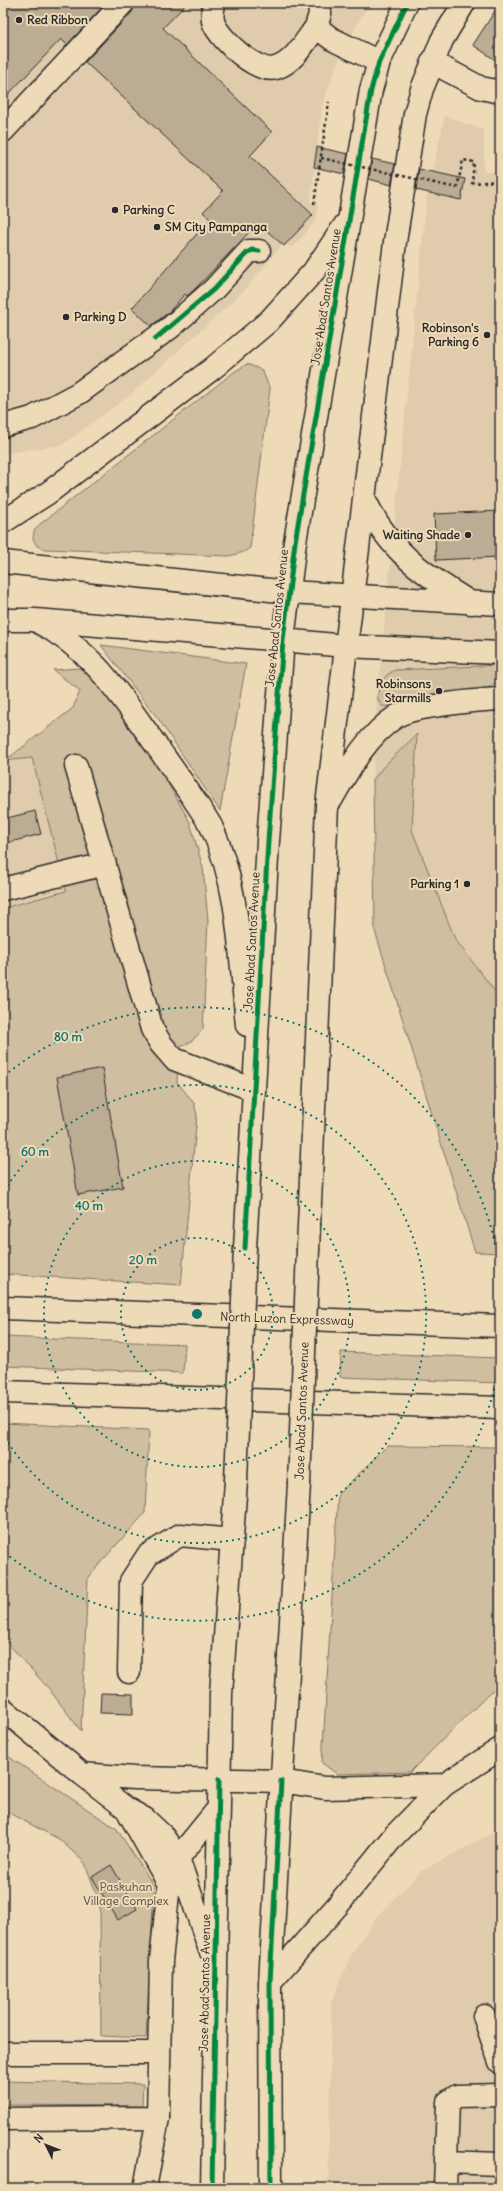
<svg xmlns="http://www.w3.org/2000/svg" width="503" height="2191" viewBox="0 0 503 2191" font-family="Delius,sans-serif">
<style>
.built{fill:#e0ccad}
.green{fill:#cfbea0;stroke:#7d7466}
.building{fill:#bcac93;stroke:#2b2b2b}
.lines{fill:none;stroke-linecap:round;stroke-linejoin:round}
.minor-casing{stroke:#2b2b2b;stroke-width:25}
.major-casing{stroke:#2b2b2b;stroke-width:25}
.highway-casing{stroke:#2b2b2b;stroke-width:25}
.path{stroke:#2b2b2b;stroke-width:2.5;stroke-dasharray:3 3;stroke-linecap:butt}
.minor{stroke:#efdab8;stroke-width:22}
.major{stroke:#efdab8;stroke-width:22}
.highway{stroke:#efdab8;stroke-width:22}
.highway-bridge-casing{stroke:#2b2b2b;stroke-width:25;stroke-linecap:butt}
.path-bridge{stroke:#2b2b2b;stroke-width:2.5;stroke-dasharray:3 3;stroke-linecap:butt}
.highway-bridge{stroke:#efdab8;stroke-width:22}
.cycleway-casing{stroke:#efdab8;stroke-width:8}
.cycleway{stroke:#00873e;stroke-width:5}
.ring{fill:none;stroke:#0f766e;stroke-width:2;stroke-dasharray:2 4}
.poi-dot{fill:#2b2b2b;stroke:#efdab8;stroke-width:1.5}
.labels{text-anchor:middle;stroke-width:4;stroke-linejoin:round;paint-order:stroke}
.poi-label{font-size:12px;font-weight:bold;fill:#2b2b2b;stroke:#efdab8;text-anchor:start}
.street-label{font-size:12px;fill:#2b2b2b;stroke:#efdab8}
.park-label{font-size:12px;fill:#4c4842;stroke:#efdab8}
.centre{fill:#0f766e;stroke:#efdab8;stroke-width:2}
.ring-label{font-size:12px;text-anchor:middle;font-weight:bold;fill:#0f766e;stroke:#efdab8;stroke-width:4;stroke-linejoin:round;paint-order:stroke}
</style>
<rect width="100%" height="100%" fill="#efdab8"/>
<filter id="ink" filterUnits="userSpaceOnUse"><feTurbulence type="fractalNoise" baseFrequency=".025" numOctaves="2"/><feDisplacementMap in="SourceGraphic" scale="8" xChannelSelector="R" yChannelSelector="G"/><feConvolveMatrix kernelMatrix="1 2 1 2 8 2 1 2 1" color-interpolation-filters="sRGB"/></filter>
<g filter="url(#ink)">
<!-- built -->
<path class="built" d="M 3,3 L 369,3 L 342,52 L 323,102 L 310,203 L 318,205 L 316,220 L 305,234 L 293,247 L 282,245 L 245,290 L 129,396 L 62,445 L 3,454 Z
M 445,116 L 484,130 L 484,172 L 500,171 L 500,1253 L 475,1252 L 375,931 L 373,780 L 377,698 L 427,193 Z
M 32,758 L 66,891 L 3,908 L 3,761 Z
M 500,1829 L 500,2188 L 328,2188 L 331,2003 L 351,1955 L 377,1916 L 421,1871 Z"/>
<!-- green -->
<path class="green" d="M 247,364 L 262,370 L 270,389 L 250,548 L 244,552 L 229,556 L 45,549 L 37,546 L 33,539 L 34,531 L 40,524 L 234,372 Z
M 101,645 L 246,664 L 220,811 L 159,720 Z
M 500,665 L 500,680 L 486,689 L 430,695 L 405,699 L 387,707 L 382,706 L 377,698 C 379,685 382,676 395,670 Z
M 78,668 L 92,674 L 166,780 L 190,822 L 203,868 L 208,920 L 203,1029 L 192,1041 L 179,1048 L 177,1082 L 194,1103 L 197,1115 L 181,1285 L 3,1274 L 3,908 L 66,891 L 32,758 L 3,761 L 3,754 L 10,757 L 73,708 L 80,691 L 53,670 Z
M 417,734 L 412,830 L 455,939 L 500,998 L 500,1253 L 475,1252 L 375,931 L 373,780 L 382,768 Z
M 3,1337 L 185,1344 L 183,1373 L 3,1366 Z
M 341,1352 L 500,1358 L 500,1383 L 340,1377 Z
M 3,1423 L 149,1430 L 145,1513 L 88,1577 L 81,1731 L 49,1689 L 3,1638 Z
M 387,1446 L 500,1447 L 500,1683 L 410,1772 L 337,1774 L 322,1763 L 338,1494 Z
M 3,1753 L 117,1829 L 154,1886 L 146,2038 L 101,2036 L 100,1904 L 85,1863 L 59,1839 L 3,1810 Z
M 3,2081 L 143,2084 L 142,2106 L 3,2105 Z"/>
<!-- building -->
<path class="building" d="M 3,3 L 106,3 L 67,45 L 61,39 L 3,100 Z
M 135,3 L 187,3 L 163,28 L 272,132 L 250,156 L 313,215 L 284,246 L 258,223 L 196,288 L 187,296 L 185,294 L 169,312 L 151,326 L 132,308 L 210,219 L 203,212 L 223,191 L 85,62 L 132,12 Z
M 500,3 L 500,63 L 473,45 Z
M 317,147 L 348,154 L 344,174 L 314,167 Z
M 372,159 L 395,164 L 391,185 L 369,179 Z
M 419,169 L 465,179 L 461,200 L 416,190 Z
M 500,511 L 500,557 L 436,560 L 434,514 Z
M 35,811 L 41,834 L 3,844 L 3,819 Z
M 102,1068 L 123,1187 L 78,1195 L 57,1077 Z
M 101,1693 L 133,1694 L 133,1714 L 100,1713 Z
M 111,1865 L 137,1909 L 118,1920 L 92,1877 Z"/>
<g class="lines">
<!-- minor casing -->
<g class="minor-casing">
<path id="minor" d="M 214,3 C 213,10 211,17 214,24 C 221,40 257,74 276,68 C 294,62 305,42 316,27
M 319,3 L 320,14 L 316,27 L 332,39 L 379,62
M 432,62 L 481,88 L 500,92
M 3,131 L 123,3
M 3,426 L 32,418 L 79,393 L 171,327 L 214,289 L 249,251 L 259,251
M 289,592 L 500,604
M 283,640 L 345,646 L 500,653
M 76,766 L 152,1029 L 161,1044 L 174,1059 L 254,1090
M 3,889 L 105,864
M 129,1672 L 131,1581 L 148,1555 L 180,1535 L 232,1540
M 484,2016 L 500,2062
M 3,2053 L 158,2053
M 446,2162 L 500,2164
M 145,2188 L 158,2118
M 445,2188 L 448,2102 L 457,2096 L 500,2095"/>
</g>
<!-- major casing -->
<g class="major-casing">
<path id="major" d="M 3,2119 L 158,2118 L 161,1961 L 169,1884 L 178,1858 L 218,1809"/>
</g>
<!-- highway casing -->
<g class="highway-casing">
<path id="highway" d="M 365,500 C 389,552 424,574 471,603
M 3,522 L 48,493 L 212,369 L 269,321 L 314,271 L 345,225
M 3,562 L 289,592
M 3,620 L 35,620 L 283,640
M 35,620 C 94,651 118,692 156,745 C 175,772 194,798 211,826 C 240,888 240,958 247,1025
M 331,800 C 349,769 366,736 397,716 C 413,706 479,700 500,699
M 245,1248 L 268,841 L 283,640 L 295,542 L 371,90 L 379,62 L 407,3
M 308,1249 L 327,805 L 395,242 L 415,114 L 422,89 L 442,40 L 464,3
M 3,1308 L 500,1326
M 3,1392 L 500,1408
M 3,1709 L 82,1774 L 127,1809 L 145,1819 L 162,1835 L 178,1858 L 210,1950
M 82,1774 L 134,1778 L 281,1781 L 325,1788 L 444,1785
M 129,1813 L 169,1884
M 270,1982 L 337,1906 L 393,1837 L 444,1785 L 500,1749
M 212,2188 L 221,1694 L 236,1481
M 271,2188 L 270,1982 L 299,1484"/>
</g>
<!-- path -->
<path class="path" d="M 457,188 L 463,160 L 474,162 L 472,183 L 500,181
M 314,204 L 329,102"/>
<!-- minor -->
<use href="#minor" class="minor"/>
<!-- major -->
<use href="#major" class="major"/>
<!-- highway -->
<use href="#highway" class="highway"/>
<!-- highway-bridge casing -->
<g class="highway-bridge-casing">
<path id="highway-bridge" d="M 236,1481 L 245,1248
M 299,1484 L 308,1249"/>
</g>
<!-- path-bridge -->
<path class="path-bridge" d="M 321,158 L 457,188"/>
<!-- highway-bridge -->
<use href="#highway-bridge" class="highway-bridge"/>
<!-- cycleway casing -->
<g class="cycleway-casing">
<path id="cycleway" d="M 155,339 L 214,289 L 247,253 L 252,250 L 259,251
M 245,1248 L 268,841 L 283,640 L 295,542 L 371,90 L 379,62 L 407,3
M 212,2188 L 219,1779
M 271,2188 L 270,1982 L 281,1781"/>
</g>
<!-- cycleway -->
<use href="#cycleway" class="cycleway"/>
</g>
</g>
<!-- distance rings -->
<g class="ring">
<circle cx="197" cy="1314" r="76"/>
<circle cx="197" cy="1314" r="153"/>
<path d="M4 1191A229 229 0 1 1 4 1437"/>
<path d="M500 1359A306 306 0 0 1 4 1552M4 1076A306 306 0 0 1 500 1269"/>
</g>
<!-- markers -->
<g class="poi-dot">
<circle cx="19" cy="20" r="4"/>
<circle cx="115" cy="210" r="4"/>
<circle cx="157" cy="227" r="4"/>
<circle cx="66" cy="317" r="4"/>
<circle cx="487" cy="335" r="4"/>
<circle cx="468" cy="535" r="4"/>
<circle cx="439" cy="691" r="4"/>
<circle cx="467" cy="884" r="4"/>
</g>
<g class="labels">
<!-- poi labels -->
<g class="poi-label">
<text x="27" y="24">Red Ribbon</text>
<text x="123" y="214">Parking C</text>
<text x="165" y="231">SM City Pampanga</text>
<text x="74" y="321">Parking D</text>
<text x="479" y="332" text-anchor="end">Robinson's<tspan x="479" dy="14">Parking 6</tspan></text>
<text x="460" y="539" text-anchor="end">Waiting Shade</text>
<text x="431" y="688" text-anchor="end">Robinsons<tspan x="431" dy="14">Starmills</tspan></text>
<text x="459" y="888" text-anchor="end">Parking 1</text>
</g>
<!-- street labels -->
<g class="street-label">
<text transform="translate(326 297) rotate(-81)" y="4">Jose Abad Santos Avenue</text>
<text transform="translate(277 618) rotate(-84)" y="4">Jose Abad Santos Avenue</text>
<text transform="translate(252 941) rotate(-87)" y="4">Jose Abad Santos Avenue</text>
<text transform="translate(287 1319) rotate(2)" y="4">North Luzon Expressway</text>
<text transform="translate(302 1411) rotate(-88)" y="4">Jose Abad Santos Avenue</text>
<text transform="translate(205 1983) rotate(-89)" y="4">Jose Abad Santos Avenue</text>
</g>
<!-- park labels -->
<g class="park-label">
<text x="126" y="1891">Paskuhan<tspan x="126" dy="14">Village Complex</tspan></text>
</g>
</g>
<circle cx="197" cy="1314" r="6" class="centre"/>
<g class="ring-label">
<text x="68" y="1041">80 m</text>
<text x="35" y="1156">60 m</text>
<text x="89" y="1210">40 m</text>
<text x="143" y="1264">20 m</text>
</g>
<!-- margin -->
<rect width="503" height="2191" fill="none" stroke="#efdab8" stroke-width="16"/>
<rect x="8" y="8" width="487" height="2175" fill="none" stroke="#2b2b2b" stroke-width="1.5" filter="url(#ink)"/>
<!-- north arrow -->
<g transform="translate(46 2145) rotate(313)" stroke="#efdab8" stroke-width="3" paint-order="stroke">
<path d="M0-3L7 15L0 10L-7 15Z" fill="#2b2b2b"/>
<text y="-6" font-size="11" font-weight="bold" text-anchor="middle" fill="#2b2b2b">N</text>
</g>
</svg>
